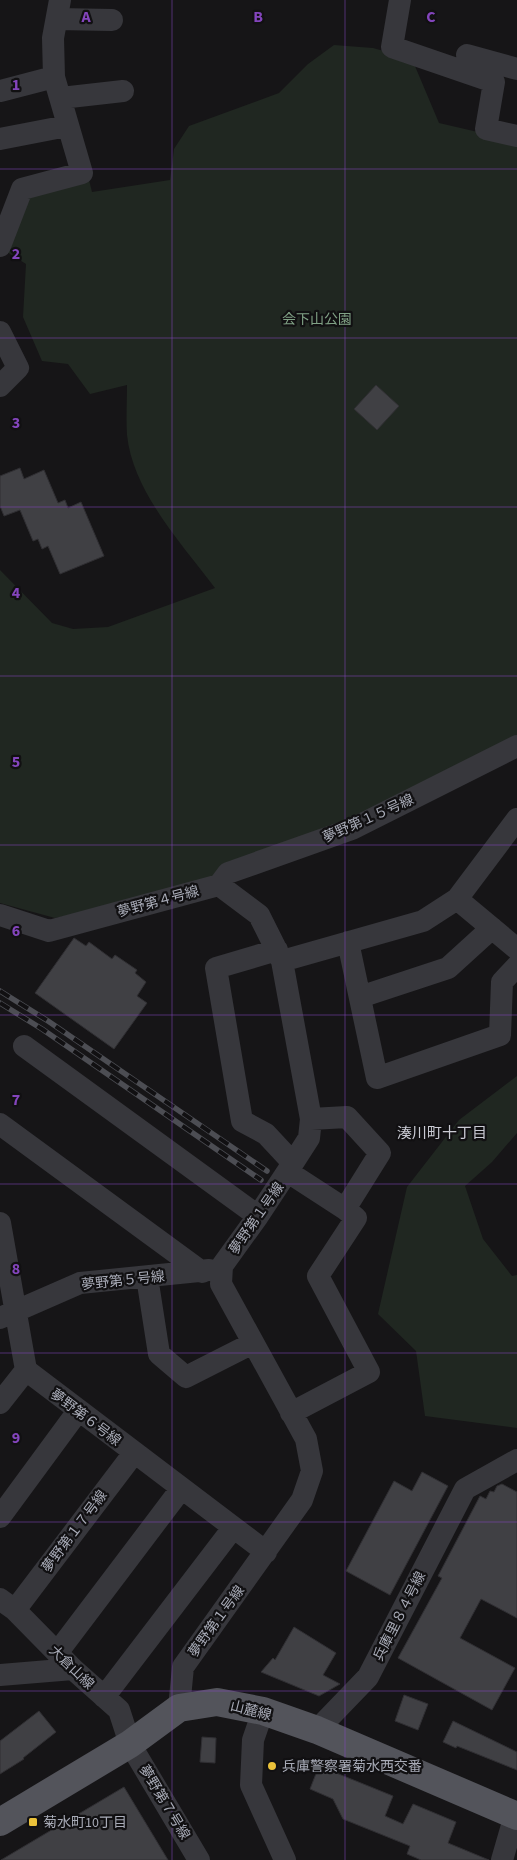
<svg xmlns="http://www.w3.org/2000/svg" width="517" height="1860" viewBox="0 0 517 1860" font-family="'Source Sans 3','Noto Sans JP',sans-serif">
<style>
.green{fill:#202721}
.building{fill:#404044;stroke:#302f33}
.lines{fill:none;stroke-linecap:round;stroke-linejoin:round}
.minor{stroke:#37373c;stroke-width:22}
.primary{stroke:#53545b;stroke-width:28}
.rail-casing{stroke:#4c4d53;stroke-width:5.5}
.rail{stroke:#111012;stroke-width:4;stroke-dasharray:11;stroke-linecap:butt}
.grid{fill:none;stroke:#8445bd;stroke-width:1;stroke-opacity:0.55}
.poi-dot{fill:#ebc23a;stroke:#111012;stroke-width:2}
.labels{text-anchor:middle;stroke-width:4.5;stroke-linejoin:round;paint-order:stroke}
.park-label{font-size:14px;fill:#80a185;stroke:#111012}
.street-label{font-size:14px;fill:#a8abb7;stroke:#111012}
.poi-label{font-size:14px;fill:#a8abb7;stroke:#111012;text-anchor:start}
.neighbourhood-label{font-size:15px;fill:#c9cad3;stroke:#111012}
.grid-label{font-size:16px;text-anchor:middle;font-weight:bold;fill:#8445bd;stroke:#111012;stroke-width:4.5;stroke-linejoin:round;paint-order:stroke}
</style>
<rect width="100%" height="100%" fill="#161517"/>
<!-- green -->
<path class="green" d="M 334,45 L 373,48 L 412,59 L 439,123 L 517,141 L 517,740 L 350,823 L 200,881 L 109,907 L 55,918 L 0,903 L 0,570 L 52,623 L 73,629 L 108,627 L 215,588 C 182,544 133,492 127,435 C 126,419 127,401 127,385 L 90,394 L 68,364 L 42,361 L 23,317 L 26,264 L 4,250 L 29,191 L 88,176 L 92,192 L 170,180 L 174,149 L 189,126 L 279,93 L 308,64 Z
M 517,1076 L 517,1133 L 492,1162 L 465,1186 L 483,1239 L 512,1276 L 517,1275 L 517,1428 L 425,1416 L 416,1351 L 378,1314 L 407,1187 L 459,1120 Z"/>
<!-- building -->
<path class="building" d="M 376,385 L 399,406 L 377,430 L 354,409 Z
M 20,468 L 24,479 L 44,470 L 58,503 L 65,500 L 68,508 L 81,502 L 104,556 L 60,574 L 48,546 L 42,549 L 38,539 L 33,541 L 20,510 L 4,516 L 0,506 L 0,476 Z
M 74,938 L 86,946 L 89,942 L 112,959 L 115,955 L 137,970 L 135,973 L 146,982 L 137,996 L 147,1003 L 114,1049 L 35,993 Z
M 422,1472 L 448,1486 L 390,1595 L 346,1571 L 394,1481 L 412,1491 Z
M 502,1484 L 517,1492 L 517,1618 L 481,1599 L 460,1638 L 515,1668 L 492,1710 L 398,1658 L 442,1578 L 438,1576 L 480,1496 L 486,1499 L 490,1491 L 494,1492 L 497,1486 Z
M 294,1627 L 336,1653 L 323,1675 L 340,1684 L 319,1696 L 261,1672 L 273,1658 L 275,1660 Z
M 404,1695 L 428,1704 L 418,1730 L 395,1721 Z
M 39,1711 L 56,1732 L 23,1758 L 24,1759 L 0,1774 L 0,1741 Z
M 453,1721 L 517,1752 L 517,1770 L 457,1746 L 456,1748 L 443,1742 Z
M 202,1737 L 216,1738 L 215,1763 L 200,1762 Z
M 319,1766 L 393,1796 L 385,1816 L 403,1824 L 413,1804 L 456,1822 L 448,1843 L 489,1860 L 421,1860 L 407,1854 L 410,1846 L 343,1819 L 333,1799 L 310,1789 Z
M 124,1787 L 168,1860 L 1,1860 Z"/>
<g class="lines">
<!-- minor -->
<path class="minor" d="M 400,0 L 392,47 L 494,82 L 486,129 L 517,136
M 57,19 L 112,20
M 467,55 L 517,69
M 0,91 L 54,77
M 61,98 L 123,91
M 0,139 L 67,126
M 0,246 L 22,189 L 82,173 L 54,77 L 53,38 L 60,0
M 0,332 L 18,368 L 0,386
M 219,885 L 228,873 L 352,829 L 517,746
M 457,899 L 517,949
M 0,915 L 49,931 L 219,885 L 259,915 L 282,961
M 348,942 L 377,1078 L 500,1035 L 502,982 L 517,966
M 277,950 L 216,968 L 242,1121 L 266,1134 L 293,1163
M 360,997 L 448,968 L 492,928
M 24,1046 L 258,1216
M 311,1119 L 347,1117 L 380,1153 L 345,1209
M 0,1124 L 202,1272
M 288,1172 L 345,1209 L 356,1218 L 318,1276 L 369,1372 L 291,1413
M 0,1223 L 26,1370 L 266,1552
M 147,1277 L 159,1354 L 186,1377 L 253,1343
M 0,1318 L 80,1283 L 209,1270
M 0,1403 L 26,1370
M 0,1517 L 78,1411
M 0,1599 L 15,1610 L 73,1669 L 119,1710 L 130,1744 L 199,1860
M 15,1610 L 134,1453
M 57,1653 L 181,1489
M 0,1675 L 73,1669
M 104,1697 L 233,1528
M 179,1708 L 183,1667 L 302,1500 L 312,1471 L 306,1439 L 221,1284 L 222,1266 L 258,1216 L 293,1163 L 309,1138 L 311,1119 L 282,961 L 423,921 L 457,899 L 517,819
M 263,1711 L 253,1740 L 251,1785 L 285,1860
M 317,1730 L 368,1677 L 465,1489 L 517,1460
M 502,1860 L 515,1815"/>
<!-- primary -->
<path class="primary" d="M 0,1822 L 130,1744 L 179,1708 L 217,1702 L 263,1711 L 317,1730 L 517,1816"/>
<!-- rail casing -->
<g class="rail-casing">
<path id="rail" d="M 0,991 L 48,1021 L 267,1171
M 0,1003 L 42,1029 L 261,1180"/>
</g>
<!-- rail -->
<use href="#rail" class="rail"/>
</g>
<!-- grid -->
<path class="grid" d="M 172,0 L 172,1860M 345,0 L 345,1860M 0,169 L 517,169M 0,338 L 517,338M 0,507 L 517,507M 0,676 L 517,676M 0,845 L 517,845M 0,1015 L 517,1015M 0,1184 L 517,1184M 0,1353 L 517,1353M 0,1522 L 517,1522M 0,1691 L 517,1691"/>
<!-- markers -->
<g class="poi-dot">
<circle cx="272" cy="1766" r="5"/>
<rect x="28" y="1817" width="10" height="10" rx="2.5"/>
</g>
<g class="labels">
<!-- park labels -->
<g class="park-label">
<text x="317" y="324">会下山公園</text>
</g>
<!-- street labels -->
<g class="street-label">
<text transform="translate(368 818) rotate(-24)" y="5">夢野第１５号線</text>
<text transform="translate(158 901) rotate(-15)" y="5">夢野第４号線</text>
<text transform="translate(256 1218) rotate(-55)" y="5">夢野第１号線</text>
<text transform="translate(123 1280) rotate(-6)" y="5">夢野第５号線</text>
<text transform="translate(86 1417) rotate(37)" y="5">夢野第６号線</text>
<text transform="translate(74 1531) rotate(-53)" y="5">夢野第１７号線</text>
<text transform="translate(399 1616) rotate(-63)" y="5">兵庫里８４号線</text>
<text transform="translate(216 1621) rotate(-54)" y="5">夢野第１号線</text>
<text transform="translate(72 1667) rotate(44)" y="5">大倉山線</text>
<text transform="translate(251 1710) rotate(14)" y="5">山麓線</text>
<text transform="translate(165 1802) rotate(59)" y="5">夢野第７号線</text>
</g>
<!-- poi labels -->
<g class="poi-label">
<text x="282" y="1771">兵庫警察署菊水西交番</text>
<text x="43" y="1827">菊水町10丁目</text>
</g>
<!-- neighbourhood labels -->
<g class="neighbourhood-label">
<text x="442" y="1138">湊川町十丁目</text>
</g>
</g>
<g class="grid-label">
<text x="86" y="22">A</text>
<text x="258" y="22">B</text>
<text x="431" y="22">C</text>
<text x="16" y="90">1</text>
<text x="16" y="259">2</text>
<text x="16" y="428">3</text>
<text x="16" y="598">4</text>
<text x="16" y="767">5</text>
<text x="16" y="936">6</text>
<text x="16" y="1105">7</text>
<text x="16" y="1274">8</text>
<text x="16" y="1443">9</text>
</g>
</svg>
